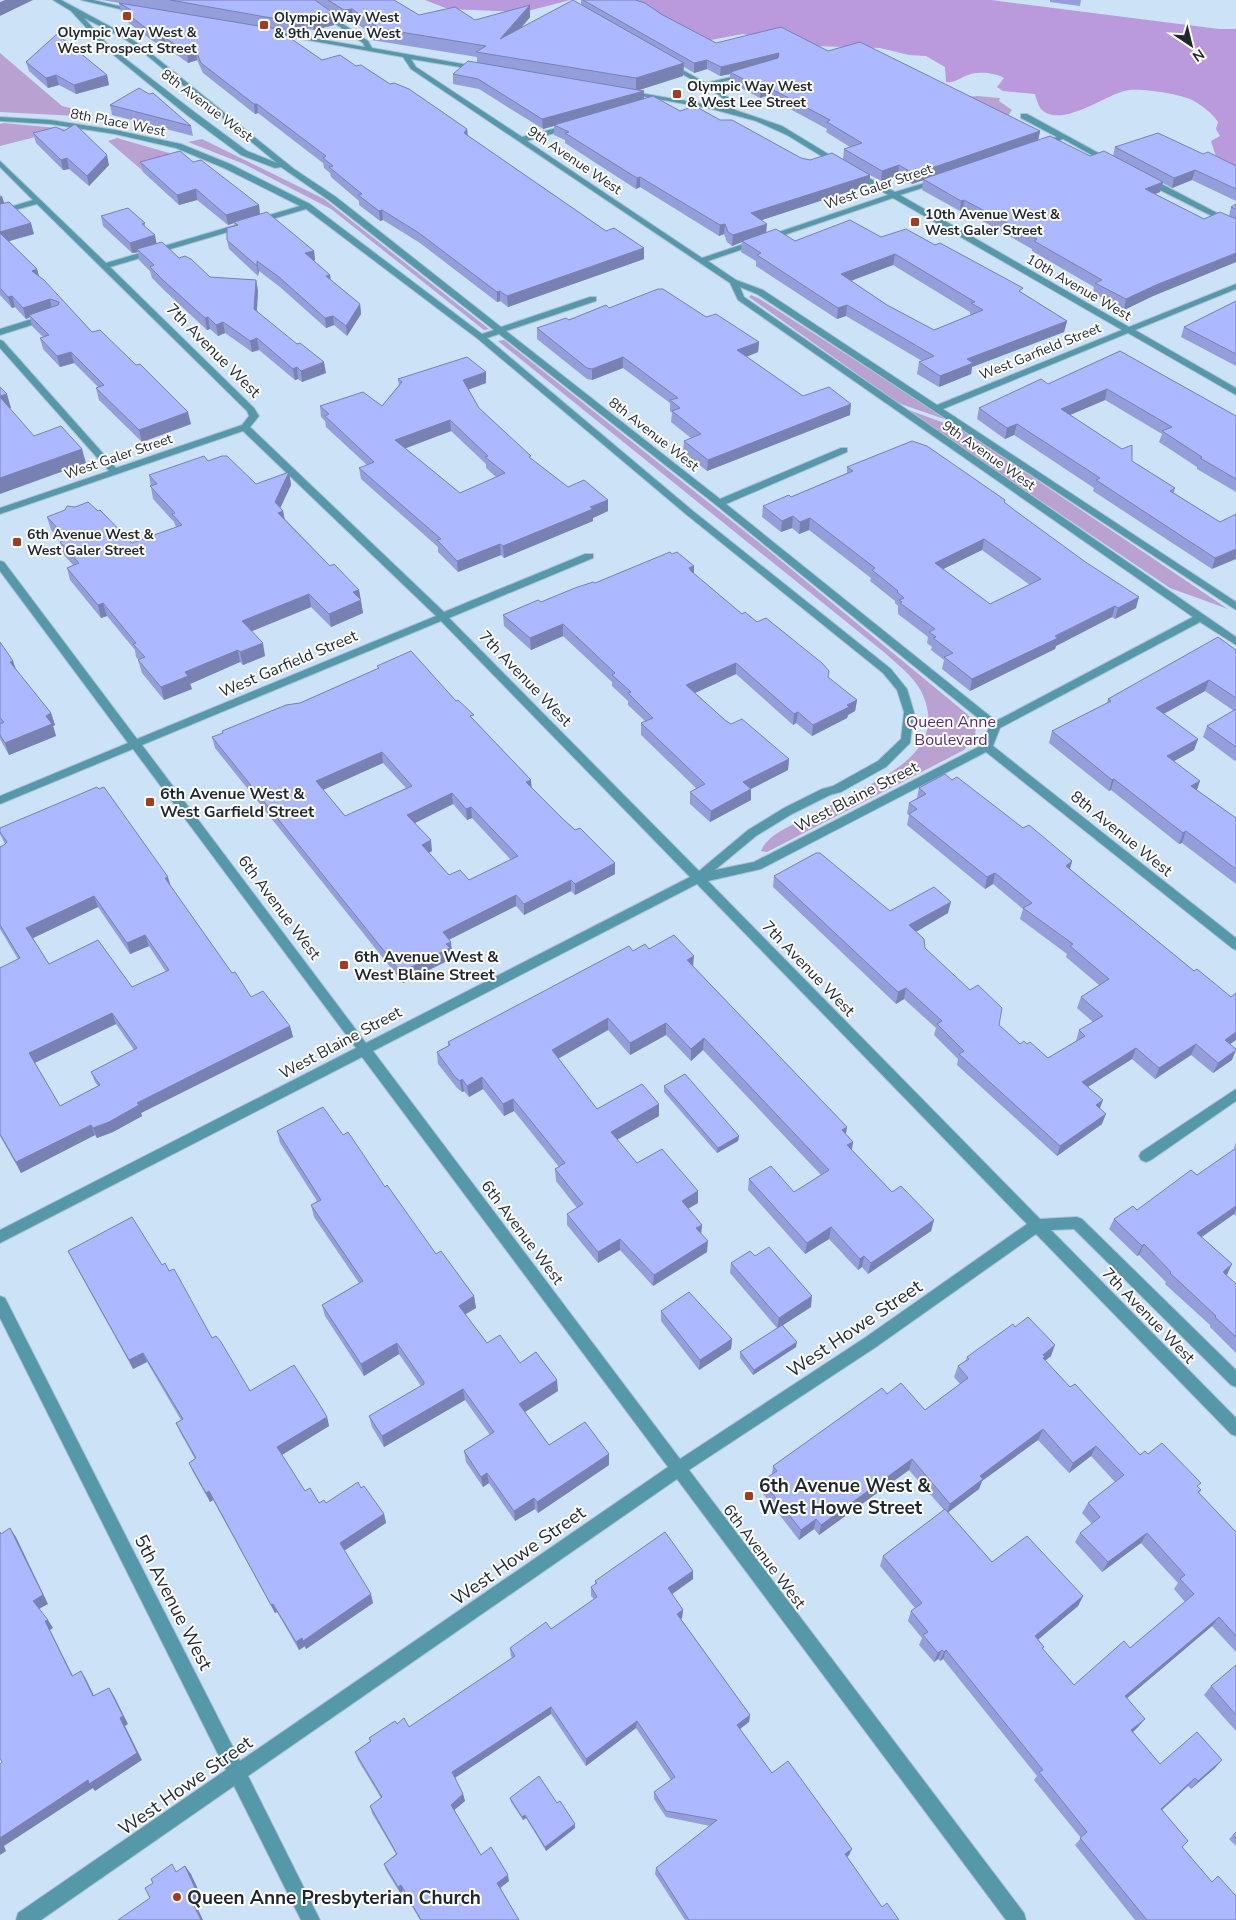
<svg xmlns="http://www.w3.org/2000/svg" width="1236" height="1920" viewBox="0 0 1236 1920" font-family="'Nunito Sans',sans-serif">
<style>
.green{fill:#b9a1d2}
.forest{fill:#ba99dd}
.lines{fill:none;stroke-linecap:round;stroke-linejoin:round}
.minor-casing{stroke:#adc0d3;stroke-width:2}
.minor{fill:#5598aa;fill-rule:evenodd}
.wall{fill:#949edb;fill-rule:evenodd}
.shaded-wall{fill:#7881b2}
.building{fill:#acb8ff;stroke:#7881b2;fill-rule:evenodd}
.poi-dot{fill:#a33b1d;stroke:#fff;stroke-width:2}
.labels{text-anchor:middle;stroke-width:4;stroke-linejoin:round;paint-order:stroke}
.far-poi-label{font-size:14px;font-weight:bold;fill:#1f272f;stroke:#fff;text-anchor:start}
.far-street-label{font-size:14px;fill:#1f272f;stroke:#fff}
.street-label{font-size:16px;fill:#1f272f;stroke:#fff}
.park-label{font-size:16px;fill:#562a7a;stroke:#fff}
.poi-label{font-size:16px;font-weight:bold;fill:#1f272f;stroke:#fff;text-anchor:start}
.near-street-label{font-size:19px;fill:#1f272f;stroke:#fff}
.near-poi-label{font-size:19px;font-weight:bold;fill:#1f272f;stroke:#fff;text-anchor:start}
</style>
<rect width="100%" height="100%" fill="#cce2f7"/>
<!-- green -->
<path class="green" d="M 0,53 L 62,106 L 90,113 L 77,116 L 0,112 Z
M 977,96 L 1000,98 L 999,101 L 1012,110 L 1008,116 L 967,97 Z
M 4,123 L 67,129 L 0,146 L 0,124 Z
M 117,138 L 190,159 L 143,171 L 108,141 Z
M 202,139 L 324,199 L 489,329 L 484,330 L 331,209 L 244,164 L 188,142 Z
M 751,295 L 760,299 L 950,421 L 898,403 L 749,297 Z
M 504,340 L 757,541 L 967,714 L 976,723 L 975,737 L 964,750 L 767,852 L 761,851 C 768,834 791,826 806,818 C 824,808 842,799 860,790 C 899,769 947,744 921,691 C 913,676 897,664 885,653 L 498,341 Z
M 903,408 L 961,429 L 1228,609 L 1170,588 Z"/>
<!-- forest -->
<path class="forest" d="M 425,0 L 570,0 L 524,12 L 448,9 Z
M 629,0 L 991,0 L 1219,29 L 1236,29 L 1236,167 L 1216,157 L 1211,141 L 1220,136 L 1216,129 L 1218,122 C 1213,114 1202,105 1192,100 C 1179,94 1138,87 1124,91 C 1104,96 1060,129 1041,109 C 1038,105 1036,98 1035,94 L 1003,91 L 997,87 L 1004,78 C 995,73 978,71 968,75 C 959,78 956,83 946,82 L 945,67 L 926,56 L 909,55 L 880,48 L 811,46 L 743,34 L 705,41 Z"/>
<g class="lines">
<!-- minor casing -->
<g class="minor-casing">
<path id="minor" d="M 53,0 L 61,0 L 126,35 L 148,51 L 294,169 L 336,197 L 501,327 L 590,297 L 596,297 L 596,301 L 506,331 L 720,499 L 841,448 L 847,448 L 847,452 L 726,504 L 996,721 L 1193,617 L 738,300 L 730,283 L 411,69 L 403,57 L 268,33 L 271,31 L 365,47 L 363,43 L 301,0 L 308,0 L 368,41 L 372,48 L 480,67 L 480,69 L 478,70 L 411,59 L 416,67 L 522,137 L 572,124 L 572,128 L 527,141 L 702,258 L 888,195 L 853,175 L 852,173 L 856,171 L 895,192 L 941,178 L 941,182 L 900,195 L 1129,327 L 1236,284 L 1236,289 L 1135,330 L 1236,388 L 1236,395 L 1128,333 L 943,409 L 1236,602 L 1236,610 L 757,294 L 740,287 L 744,297 L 1236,637 L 1236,645 L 1200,622 L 1000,728 L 993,746 L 1236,938 L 1236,950 L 1232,948 L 986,752 L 761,869 L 708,881 L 1040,1219 L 1077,1217 L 1082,1219 L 1236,1370 L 1236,1387 L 1231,1385 L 1074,1229 L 1051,1230 L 1236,1418 L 1236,1436 L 1231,1434 L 1036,1234 L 876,1347 L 689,1470 L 1024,1913 L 1026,1920 L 1006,1920 L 677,1479 L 248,1776 L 320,1920 L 301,1920 L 234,1786 L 41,1920 L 16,1920 L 18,1913 L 226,1770 L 0,1318 L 0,1296 L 5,1298 L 240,1761 L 668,1467 L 362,1057 L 0,1243 L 0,1230 L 356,1048 L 133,749 L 0,804 L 0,796 L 128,743 L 0,571 L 0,561 L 4,562 L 137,739 L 436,616 L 243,431 L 0,514 L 0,508 L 109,471 L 0,348 L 0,340 L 3,341 L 116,468 L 242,425 L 249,416 L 247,411 L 37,204 L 0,214 L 0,210 L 33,200 L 0,167 L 0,161 L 106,263 L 300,206 L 224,168 L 176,148 L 115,134 L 50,124 L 0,121 L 0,117 L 50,120 L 115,130 L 181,144 L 230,164 L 310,204 L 482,334 L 494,330 L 330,201 L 281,167 L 275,168 L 241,155 L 187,115 L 105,48 L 71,11 ZM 84,18 L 122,37 L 144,53 L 277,163 L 247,151 L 193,111 L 109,46 ZM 893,198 L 1122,330 L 937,405 L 763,290 L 736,280 L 708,261 ZM 306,209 L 478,339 L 687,515 L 883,673 L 897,690 L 904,712 L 901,739 L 878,761 L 833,786 L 822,789 L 784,808 L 748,830 L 699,871 L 449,618 L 593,558 L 593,554 L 585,554 L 444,612 L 250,427 L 259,416 L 254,408 L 110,267 ZM 499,334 L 716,505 L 989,727 L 982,745 L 754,862 L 715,870 L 756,836 L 792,814 L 830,795 L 841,792 L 886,767 L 910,743 L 914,712 L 907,689 L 891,669 L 693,511 L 487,338 ZM 441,621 L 690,877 L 366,1043 L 142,745 ZM 697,884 L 1027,1224 L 866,1337 L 680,1459 L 373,1051 Z
M 81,0 L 93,0 L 140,11 L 137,13 Z
M 670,63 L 706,83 L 748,73 L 748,75 L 711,85 L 729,98 L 735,110 L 782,126 L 843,163 L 836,165 L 787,135 L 756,121 L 712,109 L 625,93 L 628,91 L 727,108 L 724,100 L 719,95 L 668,66 L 667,65 Z
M 1021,114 L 1027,114 L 1113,161 L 1106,163 L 1063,139 L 1039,146 L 1039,142 L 1057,137 L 1021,118 Z
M 1144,178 L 1150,178 L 1236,223 L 1236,228 L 1144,182 Z
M 48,314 L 52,317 L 51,319 L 0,335 L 0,329 Z
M 1236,1089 L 1236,1101 L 1151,1160 L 1146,1162 L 1141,1160 L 1139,1156 L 1141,1152 Z"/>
</g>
<!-- minor -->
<use href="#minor" class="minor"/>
</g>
<!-- wall -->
<path class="wall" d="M 102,0 L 394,0 L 419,15 L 475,20 L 530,5 L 530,17 L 522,27 L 581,4 L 581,0 L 635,0 L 716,43 L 828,51 L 1040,131 L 1038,140 L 1090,156 L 1113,156 L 1115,147 L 1203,154 L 1236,166 L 1236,201 L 1192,180 L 1172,188 L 1163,183 L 1160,192 L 1155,194 L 1204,219 L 1229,216 L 1231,207 L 1236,204 L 1236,262 L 1153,296 L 1124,310 L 1093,293 L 1094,287 L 1032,251 L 1032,249 L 963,210 L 960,211 L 922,190 L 923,180 L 912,184 L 898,176 L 881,181 L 870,175 L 869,185 L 761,220 L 766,232 L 795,241 L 881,237 L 1022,293 L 1067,321 L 1064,332 L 972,367 L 971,374 L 939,387 L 917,374 L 919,362 L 922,361 L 846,316 L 837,319 L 756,266 L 756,261 L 741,252 L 742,242 L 732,246 L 727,242 L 724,234 L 719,236 L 640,187 L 636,189 L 565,143 L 565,140 L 554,135 L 554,126 L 543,129 L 479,89 L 453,84 L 453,74 L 477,62 L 477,57 L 371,40 L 370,33 L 353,21 L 345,23 L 333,15 L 334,25 L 314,30 L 305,29 L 305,32 L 296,34 L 280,32 L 322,60 L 356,66 L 467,129 L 468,136 L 606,231 L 644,248 L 644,259 L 508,307 L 500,301 L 497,302 L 420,243 L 383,220 L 380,221 L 359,205 L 359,201 L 331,177 L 330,173 L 324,168 L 323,163 L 258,113 L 255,114 L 203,73 L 197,60 L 188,63 L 166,47 L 163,48 L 150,39 L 126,21 L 124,14 L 121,12 L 119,3 L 126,4 ZM 684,67 L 694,73 L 707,69 L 720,76 L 730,74 L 730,82 L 760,98 L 766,96 L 827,129 L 826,132 L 850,147 L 844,149 L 843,159 L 810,160 L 801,158 L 720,120 L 680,111 L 644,98 L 639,90 L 683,76 ZM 893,265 L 970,312 L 970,314 L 971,315 L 934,330 L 887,305 L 851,281 Z
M 1050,0 L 1081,0 L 1080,6 L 1050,2 Z
M 26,62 L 107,75 L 109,85 L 76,94 L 59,85 L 48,88 L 29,71 Z
M 149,94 L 191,126 L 193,136 L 112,115 L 110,105 Z
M 33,133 L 109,165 L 89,186 L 69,169 L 63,170 L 36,143 Z
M 140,162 L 193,162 L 259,205 L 260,215 L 314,251 L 315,260 L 314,261 L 330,275 L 331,280 L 360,304 L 361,314 L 347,336 L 334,325 L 326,328 L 280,287 L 259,271 L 258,276 L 229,249 L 227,240 L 235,226 L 234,223 L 228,225 L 197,200 L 179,205 L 143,172 Z
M 0,194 L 4,203 L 34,234 L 9,241 L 37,269 L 39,276 L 92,332 L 191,424 L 142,442 L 99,400 L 96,388 L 98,387 L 74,363 L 60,367 L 43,349 L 40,338 L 43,337 L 32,326 L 30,317 L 26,319 L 15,307 L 12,308 L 0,295 Z
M 101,216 L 145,223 L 145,227 L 156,244 L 210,277 L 256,280 L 258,291 L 257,311 L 326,373 L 302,382 L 298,379 L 295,380 L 259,350 L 252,352 L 225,333 L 218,336 L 210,329 L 207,330 L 166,292 L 152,278 L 150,271 L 139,260 L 138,252 L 132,253 L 103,226 Z
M 1236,301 L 1236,366 L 1181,337 L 1184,327 Z
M 609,308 L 706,317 L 759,342 L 758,352 L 746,357 L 803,396 L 850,415 L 707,471 L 683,452 L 684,441 L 691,438 L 671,422 L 672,413 L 670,411 L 670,403 L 623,368 L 592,380 L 587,379 L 537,339 L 537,328 Z
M 1120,351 L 1236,416 L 1236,492 L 1197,469 L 1197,467 L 1159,442 L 1162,434 L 1105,400 L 1070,415 L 1132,461 L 1175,488 L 1174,493 L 1220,522 L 1236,514 L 1212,569 L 1093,491 L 1094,488 L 1014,435 L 1005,439 L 977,419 L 979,408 L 1048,384 Z
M 398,379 L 486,383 L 468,390 L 479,408 L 531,459 L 568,487 L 608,500 L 608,511 L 593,518 L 593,521 L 504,558 L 501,555 L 458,572 L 438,552 L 438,547 L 361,479 L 359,468 L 367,465 L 326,427 L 325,421 L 321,417 L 320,406 L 382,406 L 399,385 ZM 451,431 L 486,464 L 486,468 L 496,477 L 460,493 L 405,448 Z
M 208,461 L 256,484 L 289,472 L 291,485 L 280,508 L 283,511 L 285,519 L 330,566 L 359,590 L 363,613 L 331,627 L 311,607 L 252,631 L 265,656 L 243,665 L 240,662 L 190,684 L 192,689 L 164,700 L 142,673 L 138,660 L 139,660 L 136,657 L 135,650 L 107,616 L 101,618 L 70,580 L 67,568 L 73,565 L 64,555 L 60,542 L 62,542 L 51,530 L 47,517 L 132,543 L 176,527 L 174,522 L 153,499 L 149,475 Z
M 847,467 L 1005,503 L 1136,608 L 1115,619 L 1112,617 L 1056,646 L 1055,649 L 970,691 L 942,669 L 944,660 L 931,650 L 932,647 L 927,643 L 928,637 L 898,614 L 898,606 L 895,603 L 895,601 L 870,581 L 871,578 L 809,530 L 799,534 L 792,528 L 781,532 L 762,517 L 763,506 L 791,497 L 847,473 ZM 982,550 L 1030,585 L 990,604 L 943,569 Z
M 694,574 L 742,614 L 757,622 L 857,700 L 855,711 L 848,715 L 847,718 L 812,736 L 796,723 L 793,725 L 736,674 L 695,693 L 726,721 L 789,759 L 788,770 L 751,789 L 751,800 L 710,822 L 690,804 L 690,792 L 697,789 L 641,735 L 641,723 L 645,721 L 628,705 L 628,701 L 612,686 L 612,682 L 563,636 L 531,650 L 504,626 L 503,615 L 595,583 Z
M 0,642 L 16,670 L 51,713 L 55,725 L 53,726 L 56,736 L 9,755 L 0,739 Z
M 1236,650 L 1236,760 L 1235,761 L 1203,737 L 1207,726 L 1234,711 L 1205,691 L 1164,714 L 1198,739 L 1194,750 L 1174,761 L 1197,790 L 1236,818 L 1236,884 L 1182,843 L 1179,844 L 1111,790 L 1109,791 L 1049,743 L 1052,731 L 1107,703 L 1108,699 Z
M 377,666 L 474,720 L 531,780 L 531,787 L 564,820 L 615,863 L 615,874 L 575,895 L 571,891 L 524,915 L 516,906 L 449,940 L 452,952 L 450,953 L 451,959 L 403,983 L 215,748 L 212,737 L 222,733 L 222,731 L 300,703 L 378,669 ZM 383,763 L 406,788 L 345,816 L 323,790 ZM 453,804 L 467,820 L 472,818 L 511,860 L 469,880 L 449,875 L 429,853 L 432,851 L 415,823 Z
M 952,780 L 1072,861 L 1070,869 L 1194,971 L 1231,997 L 1236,993 L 1236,1040 L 1230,1044 L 1232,1060 L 1213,1073 L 1191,1055 L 1155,1079 L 1132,1059 L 1088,1087 L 1100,1108 L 1102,1124 L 1057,1156 L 957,1065 L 958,1059 L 934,1035 L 936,1028 L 904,999 L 896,1004 L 773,887 L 774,876 L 890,911 L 948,913 L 916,932 L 925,948 L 999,1025 L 1020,1044 L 1027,1044 L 1048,1058 L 1076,1041 L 1079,1030 L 1093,1022 L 1077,1008 L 1081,997 L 1099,985 L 1066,957 L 1067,954 L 1020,919 L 1023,909 L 993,884 L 985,889 L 907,825 L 909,815 L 907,814 L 909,803 L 917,798 L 919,788 Z
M 0,828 L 171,887 L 232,973 L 251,997 L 290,1026 L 293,1037 L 141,1113 L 142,1116 L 113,1132 L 97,1138 L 95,1135 L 21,1173 L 0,1136 L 0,968 L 18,959 L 0,929 L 0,847 L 5,844 L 0,834 ZM 98,907 L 130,954 L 149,946 L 166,972 L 132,987 L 49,964 L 33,938 ZM 116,1024 L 134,1050 L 91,1072 L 95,1082 L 98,1086 L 60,1106 L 35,1063 Z
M 649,949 L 693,966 L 847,1127 L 846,1134 L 853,1142 L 852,1150 L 892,1192 L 934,1220 L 931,1231 L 868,1274 L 862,1267 L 858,1270 L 829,1239 L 805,1254 L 748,1190 L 749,1179 L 794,1192 L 821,1175 L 703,1050 L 691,1061 L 666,1035 L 630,1055 L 608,1030 L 558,1059 L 597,1109 L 659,1104 L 659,1116 L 617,1140 L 637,1163 L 698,1203 L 688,1208 L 701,1234 L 707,1252 L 653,1286 L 620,1250 L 598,1263 L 567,1225 L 567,1214 L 577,1208 L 556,1181 L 555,1169 L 559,1167 L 514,1111 L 504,1116 L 483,1089 L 469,1097 L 464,1091 L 462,1092 L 457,1088 L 438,1064 L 437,1052 L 448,1046 L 448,1042 L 633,951 Z
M 664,1086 L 739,1136 L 738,1141 L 717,1153 L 664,1092 Z
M 277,1131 L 343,1135 L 385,1187 L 436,1254 L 474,1296 L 476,1308 L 465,1314 L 487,1343 L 520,1363 L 558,1391 L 525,1412 L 549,1445 L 609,1454 L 609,1465 L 538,1513 L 535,1509 L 515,1521 L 489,1483 L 483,1487 L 466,1462 L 464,1451 L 490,1435 L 465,1400 L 384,1447 L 372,1427 L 369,1416 L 421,1386 L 399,1354 L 364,1376 L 325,1316 L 322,1305 L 359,1283 L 314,1217 L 311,1205 L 317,1201 L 280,1143 Z
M 1236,1142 L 1236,1216 L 1234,1214 L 1201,1237 L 1232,1264 L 1226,1275 L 1236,1284 L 1236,1353 L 1210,1327 L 1210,1325 L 1165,1284 L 1166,1282 L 1139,1255 L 1137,1256 L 1109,1229 L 1114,1219 L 1137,1210 L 1197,1175 L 1235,1149 L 1234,1148 Z
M 68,1251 L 162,1265 L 212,1338 L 250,1391 L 327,1417 L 329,1426 L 282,1455 L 305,1491 L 319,1503 L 326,1503 L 361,1488 L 384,1514 L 386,1523 L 344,1551 L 373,1603 L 306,1649 L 305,1646 L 299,1650 L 277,1612 L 275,1613 L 213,1500 L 210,1502 L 193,1472 L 189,1463 L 195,1459 L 180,1432 L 176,1423 L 181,1420 L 147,1362 L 133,1369 L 73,1261 Z
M 755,1256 L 811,1307 L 783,1325 L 796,1347 L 753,1375 L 740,1358 L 740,1352 L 777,1328 L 730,1273 L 731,1263 Z
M 661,1311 L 732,1339 L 731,1349 L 699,1370 L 661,1321 Z
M 1051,1356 L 1045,1361 L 1070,1387 L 1140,1455 L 1148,1454 L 1198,1487 L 1201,1490 L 1199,1493 L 1236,1532 L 1236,1652 L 1212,1626 L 1127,1698 L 1138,1727 L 1133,1732 L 1160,1764 L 1215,1768 L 1191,1789 L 1188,1786 L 1162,1810 L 1188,1841 L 1182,1847 L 1212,1882 L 1218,1876 L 1236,1920 L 1135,1920 L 1075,1845 L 1081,1838 L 1034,1780 L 1037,1776 L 943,1659 L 940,1661 L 938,1659 L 934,1662 L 919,1645 L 922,1638 L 908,1621 L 911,1611 L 915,1608 L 880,1566 L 883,1556 L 944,1510 L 909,1470 L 819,1535 L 814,1529 L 799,1540 L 761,1491 L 762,1481 L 772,1474 L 773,1466 L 887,1394 L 925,1410 L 960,1384 L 954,1377 L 958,1366 L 966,1360 L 967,1357 ZM 1038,1440 L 1069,1473 L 1091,1456 L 1115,1482 L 1088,1503 L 1082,1513 L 1092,1524 L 1080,1533 L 1075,1542 L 1102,1572 L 1141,1543 L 1178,1583 L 1174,1589 L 1185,1602 L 1130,1648 L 1074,1685 L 1043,1649 L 1038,1640 L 1078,1606 L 1083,1596 L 992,1562 L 948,1512 L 979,1489 L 982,1481 Z
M 693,1571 L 693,1579 L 672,1594 L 683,1610 L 682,1618 L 681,1619 L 750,1715 L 749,1722 L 740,1729 L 772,1773 L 849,1855 L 847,1857 L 882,1907 L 899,1920 L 685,1920 L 655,1874 L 656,1868 L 710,1826 L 666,1817 L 654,1799 L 654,1792 L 671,1780 L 636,1728 L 586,1766 L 551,1714 L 455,1778 L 463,1794 L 465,1801 L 454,1810 L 481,1855 L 509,1881 L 500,1887 L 519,1920 L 420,1920 L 403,1891 L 400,1893 L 386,1870 L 384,1864 L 396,1854 L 372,1813 L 370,1806 L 381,1798 L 358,1760 L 355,1752 L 370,1741 L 369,1738 L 397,1724 L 409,1727 L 512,1658 L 511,1656 L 510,1648 L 551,1629 L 594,1599 L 591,1596 L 591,1587 L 595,1584 L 595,1581 Z
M 1236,1665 L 1236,1731 L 1204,1695 L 1211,1686 Z
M 510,1798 L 575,1824 L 575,1828 L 546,1851 L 526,1818 L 523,1820 L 511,1802 Z
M 1236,1832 L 1236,1846 L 1229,1839 Z"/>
<!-- shaded-wall -->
<path class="shaded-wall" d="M 5,0 L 33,0 L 0,16 L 0,2 Z
M 530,5 L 530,17 L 501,52 L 500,39 Z
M 352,9 L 353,21 L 345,23 L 344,10 Z
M 333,13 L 334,25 L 314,30 L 312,18 Z
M 304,20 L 305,32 L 296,34 L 294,22 Z
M 164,37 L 166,47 L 163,48 L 161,38 Z
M 196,51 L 197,60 L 188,63 L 187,53 Z
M 779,53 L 778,63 L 730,72 L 730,74 L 720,76 L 721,67 Z
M 707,60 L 707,69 L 694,73 L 694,63 Z
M 684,63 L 683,76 L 636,91 L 636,78 Z
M 56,75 L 59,85 L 48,88 L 46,78 Z
M 107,75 L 109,85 L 76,94 L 74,85 Z
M 766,86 L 766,96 L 760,98 L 760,88 Z
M 644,91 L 644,101 L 554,125 L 554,126 L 543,129 L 542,119 Z
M 254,104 L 257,104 L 258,113 L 255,114 Z
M 467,129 L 468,139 L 464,133 Z
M 1040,131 L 1038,141 L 912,184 L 914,174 Z
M 107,155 L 109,165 L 89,186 L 87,176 Z
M 67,158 L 69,169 L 63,170 L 61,160 Z
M 899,165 L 898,176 L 881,181 L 882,171 Z
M 1195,170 L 1192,180 L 1172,188 L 1174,178 Z
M 870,175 L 869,185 L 750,224 L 751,213 Z
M 640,177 L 640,187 L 636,189 L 637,178 Z
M 1163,182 L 1160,192 L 1142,199 L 1145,189 Z
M 196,189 L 197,200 L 179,205 L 177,195 Z
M 2,196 L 5,206 L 0,208 L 0,197 Z
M 964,200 L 963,210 L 960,211 L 961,201 Z
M 259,205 L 260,216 L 234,222 L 234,223 L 228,225 L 226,215 Z
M 382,210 L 383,220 L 380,221 L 379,211 Z
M 31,223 L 34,234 L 2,243 L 0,236 L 0,232 Z
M 725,224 L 724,234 L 719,236 L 720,225 Z
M 767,224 L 766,234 L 742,241 L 742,242 L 732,246 L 733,235 Z
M 155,235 L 157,246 L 137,249 L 138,252 L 132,253 L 130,243 Z
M 644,248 L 644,259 L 508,307 L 507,296 Z
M 314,251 L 315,260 L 307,263 L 305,253 Z
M 1236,253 L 1236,262 L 1153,296 L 1124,310 L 1126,299 L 1156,285 Z
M 895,254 L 893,265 L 839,285 L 841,274 Z
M 257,261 L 259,271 L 258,276 L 257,266 Z
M 37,269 L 40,280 L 32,271 Z
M 330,275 L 331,284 L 326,276 Z
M 256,280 L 258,291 L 256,320 L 254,309 Z
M 500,291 L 500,301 L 497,302 L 497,292 Z
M 12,296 L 15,307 L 12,308 L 8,297 Z
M 50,299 L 52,310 L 29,315 L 30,317 L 26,319 L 23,308 Z
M 360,304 L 361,314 L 347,336 L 346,326 Z
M 847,305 L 846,316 L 837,319 L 838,308 Z
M 333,316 L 334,325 L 326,328 L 325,318 Z
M 208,317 L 210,329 L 207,330 L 205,318 Z
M 1067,321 L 1064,332 L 972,367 L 971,374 L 939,387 L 940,376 L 967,359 Z
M 223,322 L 225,333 L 218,336 L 216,325 Z
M 257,338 L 259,350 L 252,352 L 250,341 Z
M 759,342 L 758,352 L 736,361 L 737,350 Z
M 71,352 L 74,363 L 60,367 L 57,356 Z
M 623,357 L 623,368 L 592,380 L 592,369 Z
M 324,362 L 326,373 L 302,382 L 301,371 Z
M 297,367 L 298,379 L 295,380 L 293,369 Z
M 486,372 L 486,383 L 464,391 L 463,380 Z
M 1107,389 L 1105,400 L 1058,420 L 1061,409 Z
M 7,394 L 11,408 L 4,410 L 0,396 Z
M 851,404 L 850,415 L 707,471 L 708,460 Z
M 188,412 L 191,424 L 142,442 L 139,430 Z
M 450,420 L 451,431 L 396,452 L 395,440 Z
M 1017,424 L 1014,435 L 1005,439 L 1007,428 Z
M 82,449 L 86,463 L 0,494 L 0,478 Z
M 289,472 L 291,485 L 277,515 L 275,502 Z
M 608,500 L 608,511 L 593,518 L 593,521 L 504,558 L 503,546 Z
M 283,511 L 285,524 L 278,513 Z
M 793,516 L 792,528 L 781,532 L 782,521 Z
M 810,518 L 809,530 L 799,534 L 800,522 Z
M 984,539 L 982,550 L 933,574 L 935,563 Z
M 500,544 L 501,555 L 458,572 L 457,561 Z
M 1236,549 L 1236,559 L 1212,569 L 1215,558 Z
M 694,566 L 694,577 L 689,568 Z
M 359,590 L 363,613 L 331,627 L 329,614 L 353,592 Z
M 309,594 L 311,607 L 245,634 L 242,621 Z
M 1139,597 L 1136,608 L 1115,619 L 1118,608 Z
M 103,603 L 107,616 L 101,618 L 98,605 Z
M 1115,606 L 1112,617 L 1056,646 L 1055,649 L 970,691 L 972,679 Z
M 563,624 L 563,636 L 531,650 L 530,638 Z
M 263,643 L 265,656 L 243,665 L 240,652 Z
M 238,650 L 240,662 L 190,684 L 192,689 L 164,700 L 161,687 L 185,672 Z
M 13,661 L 17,672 L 10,662 Z
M 736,663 L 736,674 L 686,697 L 686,685 Z
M 1209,680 L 1205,691 L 1152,720 L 1156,708 Z
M 857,700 L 855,711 L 848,715 L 847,718 L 812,736 L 813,725 Z
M 798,712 L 796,723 L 793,725 L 794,714 Z
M 51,713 L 55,725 L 53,726 L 56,736 L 9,755 L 5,743 L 46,716 Z
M 1198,739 L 1194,750 L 1163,767 L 1167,756 Z
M 382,752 L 383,763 L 318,792 L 316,781 Z
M 789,759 L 788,770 L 743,793 L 743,782 Z
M 1114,779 L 1111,790 L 1109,791 L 1112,780 Z
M 531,780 L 532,791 L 526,782 Z
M 1200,781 L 1196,793 L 1191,786 Z
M 751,789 L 751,800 L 710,822 L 711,811 Z
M 452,793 L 453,804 L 409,826 L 407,815 Z
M 471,807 L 472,818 L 467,820 L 466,809 Z
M 1186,831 L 1182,843 L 1179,844 L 1183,833 Z
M 431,840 L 432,851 L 424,855 L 422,845 Z
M 1072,861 L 1069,872 L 1066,866 Z
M 615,863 L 615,874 L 575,895 L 575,884 Z
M 995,873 L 993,884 L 985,889 L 987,877 Z
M 168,877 L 171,887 L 165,878 Z
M 571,880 L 571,891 L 524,915 L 524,904 Z
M 516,895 L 516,906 L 444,942 L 443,932 Z
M 94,896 L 98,907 L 31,939 L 26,928 Z
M 951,902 L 948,913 L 907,937 L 909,925 Z
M 145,935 L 149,946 L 130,954 L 127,943 Z
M 451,942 L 452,952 L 450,953 L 451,959 L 403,983 L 401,972 Z
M 694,956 L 693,968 L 687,960 Z
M 906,988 L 904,999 L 896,1004 L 898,992 Z
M 112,1013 L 116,1024 L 34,1063 L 29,1053 Z
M 608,1018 L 608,1030 L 552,1062 L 552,1050 Z
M 666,1023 L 666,1035 L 630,1055 L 630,1043 Z
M 290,1026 L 293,1037 L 141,1113 L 142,1116 L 113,1132 L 97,1138 L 93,1128 L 137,1103 Z
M 1236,1032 L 1236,1040 L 1220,1051 L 1225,1040 Z
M 704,1038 L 703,1050 L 691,1061 L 691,1049 Z
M 1196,1044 L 1191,1055 L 1155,1079 L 1159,1068 Z
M 1136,1048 L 1132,1059 L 1078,1093 L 1082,1082 Z
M 1236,1050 L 1232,1060 L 1213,1073 L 1218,1063 Z
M 482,1077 L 483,1089 L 469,1097 L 467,1086 Z
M 462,1079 L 464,1091 L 462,1092 L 460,1081 Z
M 513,1099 L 514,1111 L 504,1116 L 503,1104 Z
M 1103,1100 L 1099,1111 L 1096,1105 Z
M 659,1104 L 659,1116 L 611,1143 L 611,1132 Z
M 1106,1114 L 1102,1124 L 1057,1156 L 1060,1146 Z
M 91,1125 L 95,1135 L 21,1173 L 16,1162 Z
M 847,1127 L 845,1138 L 842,1130 Z
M 739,1136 L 738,1141 L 717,1153 L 718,1148 Z
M 853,1142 L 851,1153 L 847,1145 Z
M 698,1191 L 698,1203 L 681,1213 L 682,1201 Z
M 1236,1206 L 1236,1210 L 1234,1214 L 1192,1244 L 1197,1233 Z
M 934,1220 L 931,1231 L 868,1274 L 871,1263 Z
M 702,1225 L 701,1236 L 696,1228 Z
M 831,1227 L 829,1239 L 805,1254 L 807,1243 Z
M 620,1239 L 620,1250 L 598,1263 L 598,1252 Z
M 708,1241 L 707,1252 L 653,1286 L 654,1275 Z
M 1144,1244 L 1139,1255 L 1137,1256 L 1142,1246 Z
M 864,1256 L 862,1267 L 858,1270 L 860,1259 Z
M 1232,1264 L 1227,1275 L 1217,1282 L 1223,1272 Z
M 474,1296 L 476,1308 L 461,1317 L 459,1306 Z
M 812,1296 L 811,1307 L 777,1329 L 779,1318 Z
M 732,1339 L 731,1349 L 699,1370 L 700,1360 Z
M 797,1342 L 796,1347 L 753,1375 L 754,1370 Z
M 397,1343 L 399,1354 L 364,1376 L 361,1364 Z
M 1055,1345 L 1051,1356 L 1042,1363 L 1043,1355 Z
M 143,1353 L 147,1362 L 133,1369 L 129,1360 Z
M 557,1380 L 558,1391 L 520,1415 L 519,1404 Z
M 463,1389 L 465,1400 L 384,1447 L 382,1436 Z
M 327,1417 L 329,1426 L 280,1456 L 277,1447 Z
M 1043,1429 L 1038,1440 L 982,1481 L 979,1489 L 946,1514 L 950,1504 L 980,1476 Z
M 1096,1446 L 1091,1456 L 1069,1473 L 1073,1463 Z
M 609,1454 L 609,1465 L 538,1513 L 537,1502 Z
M 912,1459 L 909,1470 L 819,1535 L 821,1525 Z
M 487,1473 L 489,1483 L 483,1487 L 481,1477 Z
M 209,1491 L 213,1500 L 210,1502 L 206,1493 Z
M 534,1498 L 535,1509 L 515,1521 L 514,1511 Z
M 384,1514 L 386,1523 L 342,1552 L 340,1543 Z
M 816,1519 L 814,1529 L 799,1540 L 801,1530 Z
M 10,1528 L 16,1537 L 48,1604 L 39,1609 L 33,1601 Z
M 1147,1533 L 1141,1543 L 1102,1572 L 1108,1562 Z
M 693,1571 L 693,1579 L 668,1597 L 668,1588 Z
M 371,1594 L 373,1603 L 306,1649 L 303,1641 Z
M 1083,1596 L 1078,1606 L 1030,1646 L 1035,1636 Z
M 273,1604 L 277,1612 L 275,1613 L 271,1605 Z
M 683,1610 L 682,1618 L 677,1622 L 677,1614 Z
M 1219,1617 L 1212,1626 L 1119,1705 L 1125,1696 Z
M 48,1620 L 53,1628 L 50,1630 L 77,1684 L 72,1676 L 45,1621 Z
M 302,1638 L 305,1646 L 299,1650 L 296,1642 Z
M 942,1650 L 938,1659 L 934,1662 L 938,1653 Z
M 946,1650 L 943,1659 L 940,1661 L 944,1652 Z
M 81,1671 L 86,1679 L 98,1704 L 93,1696 Z
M 109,1688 L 114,1696 L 128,1724 L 125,1726 L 142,1760 L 95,1791 L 93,1788 L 4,1846 L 6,1851 L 0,1855 L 0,1838 L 120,1718 Z
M 551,1707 L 551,1714 L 453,1779 L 452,1772 Z
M 750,1715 L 749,1722 L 736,1732 L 737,1725 Z
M 1145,1719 L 1138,1727 L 1125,1739 L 1131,1730 Z
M 637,1721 L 636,1728 L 586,1766 L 586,1759 Z
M 1222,1760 L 1215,1768 L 1191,1789 L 1198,1781 Z
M 1195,1778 L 1188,1786 L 1154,1817 L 1161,1809 Z
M 463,1794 L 465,1801 L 452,1812 L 451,1805 Z
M 525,1815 L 526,1818 L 523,1820 L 522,1817 Z
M 575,1824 L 575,1828 L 546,1851 L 545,1847 Z
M 852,1849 L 849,1855 L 842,1861 L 845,1854 Z
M 185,1866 L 191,1874 L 202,1898 L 195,1903 L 203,1920 L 201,1920 L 189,1895 Z
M 508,1875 L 509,1881 L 499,1889 L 497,1883 Z
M 401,1885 L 403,1891 L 400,1893 L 398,1887 Z"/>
<!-- building -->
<path class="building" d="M 170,0 L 315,0 L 333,13 L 312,18 L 298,15 L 304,20 L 294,22 Z
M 328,0 L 394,0 L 419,15 L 455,7 L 475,20 L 530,5 L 500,39 L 573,0 L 684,63 L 636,78 L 476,52 L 486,46 L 370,27 L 376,26 L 352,9 L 344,10 Z
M 583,0 L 635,0 L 645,3 L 661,14 L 716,43 L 781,27 L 828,51 L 860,42 L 1040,131 L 914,174 L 899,165 L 882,171 L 844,149 L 862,143 L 827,122 L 830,120 L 766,86 L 760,88 L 730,72 L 778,58 L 779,53 L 721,67 L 707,60 L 694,63 Z
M 119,3 L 277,29 L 322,60 L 340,55 L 356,66 L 361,65 L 390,84 L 394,83 L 409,89 L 467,129 L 464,133 L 606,231 L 614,228 L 644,248 L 507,296 L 500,291 L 497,292 L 419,233 L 382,210 L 379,211 L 358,195 L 362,194 L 329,167 L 333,166 L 323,158 L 326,156 L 257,104 L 254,104 L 201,63 L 196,51 L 187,53 L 164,37 L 161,38 L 148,30 L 124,11 L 131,10 Z
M 57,34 L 107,75 L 74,85 L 56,75 L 46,78 L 26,62 Z
M 468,61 L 644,91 L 542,119 L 478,79 L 453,74 Z
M 139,88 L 149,94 L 153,93 L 191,126 L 110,105 Z
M 653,96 L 680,111 L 695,106 L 720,120 L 732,120 L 801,158 L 810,160 L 832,153 L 870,175 L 751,213 L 767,224 L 733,235 L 728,232 L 725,224 L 720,225 L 640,177 L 637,178 L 565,133 L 569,132 L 554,125 Z
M 75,124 L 107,155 L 87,176 L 67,158 L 61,160 L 33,133 L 56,127 L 64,131 Z
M 1158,133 L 1203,154 L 1208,152 L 1236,166 L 1236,189 L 1195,170 L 1174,178 L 1115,147 Z
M 1050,136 L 1090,156 L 1104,151 L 1163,182 L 1145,189 L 1204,219 L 1220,212 L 1236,219 L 1236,253 L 1156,285 L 1126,299 L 1095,283 L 1102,280 L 1034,241 L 1037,239 L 964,200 L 961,201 L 923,179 Z
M 180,151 L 193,162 L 201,160 L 259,205 L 226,215 L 196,189 L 177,195 L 140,162 Z
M 9,202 L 31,223 L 0,232 L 0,204 Z
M 1236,204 L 1236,209 L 1231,207 Z
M 128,208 L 145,223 L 142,224 L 155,235 L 130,243 L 101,216 Z
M 267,212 L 314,251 L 305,253 L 330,275 L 326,276 L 360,304 L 346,326 L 333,316 L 325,318 L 279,277 L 257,261 L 257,266 L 227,240 L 227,228 L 238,225 L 234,222 Z
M 850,220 L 881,237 L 906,229 L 935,245 L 940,243 L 1023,288 L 1019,291 L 1067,321 L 967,359 L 973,363 L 940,376 L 919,362 L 934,356 L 847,305 L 838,308 L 757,255 L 761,253 L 742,241 L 776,229 L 795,241 ZM 895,254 L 975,302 L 971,303 L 983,310 L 934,330 L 887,305 L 841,274 Z
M 0,233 L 37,269 L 32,271 L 44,280 L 92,332 L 100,330 L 136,365 L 140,364 L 188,412 L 139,430 L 96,388 L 104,385 L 71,352 L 57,356 L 40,338 L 49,335 L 29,315 L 58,305 L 59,302 L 50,299 L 23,308 L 12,296 L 8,297 L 0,288 Z
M 162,242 L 179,258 L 185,256 L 191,259 L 210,277 L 256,280 L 254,309 L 297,344 L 300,343 L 324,362 L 301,371 L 297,367 L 293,369 L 257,338 L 250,341 L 223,322 L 216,325 L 208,317 L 205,318 L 164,281 L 150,267 L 154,265 L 137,249 Z
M 658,289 L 663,289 L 706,317 L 716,314 L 759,342 L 737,350 L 803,396 L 829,387 L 851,404 L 708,460 L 684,441 L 701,434 L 672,411 L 680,408 L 670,400 L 678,398 L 623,357 L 592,369 L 587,368 L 537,328 L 566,318 L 569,320 L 606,305 L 609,308 Z
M 1236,301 L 1236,354 L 1184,327 Z
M 1120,351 L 1236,416 L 1236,479 L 1200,458 L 1202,457 L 1162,431 L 1172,427 L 1107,389 L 1061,409 L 1122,449 L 1132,445 L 1132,461 L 1175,488 L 1170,491 L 1220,522 L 1236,514 L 1236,549 L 1215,558 L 1096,480 L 1100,478 L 1017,424 L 1007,428 L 979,408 L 1041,379 L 1048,384 Z
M 467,357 L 486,372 L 463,380 L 479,408 L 531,456 L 529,457 L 568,487 L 584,480 L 608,500 L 590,507 L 593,509 L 503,546 L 500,544 L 457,561 L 437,540 L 441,539 L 359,468 L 374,462 L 325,416 L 329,414 L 320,406 L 363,392 L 382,406 L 402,382 L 398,379 ZM 450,420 L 488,456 L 485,457 L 505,473 L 460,493 L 395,440 Z
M 0,387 L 7,394 L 0,396 Z
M 0,397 L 34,436 L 61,426 L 82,449 L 0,478 Z
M 912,441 L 927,446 L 1005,500 L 1004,502 L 1017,512 L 1084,561 L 1139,597 L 1118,608 L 1115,606 L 1055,636 L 1058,638 L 972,679 L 944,657 L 953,653 L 933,638 L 936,637 L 929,632 L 935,629 L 900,603 L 902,602 L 899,600 L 904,598 L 897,592 L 898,591 L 872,570 L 875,568 L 810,518 L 800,522 L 793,516 L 782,521 L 763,506 L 789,495 L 791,497 L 853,471 L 847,467 ZM 984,539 L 1041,579 L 990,604 L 935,563 Z
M 204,456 L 208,461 L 222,456 L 227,456 L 256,484 L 289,472 L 275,502 L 283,511 L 278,513 L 330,566 L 334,564 L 359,590 L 353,592 L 361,600 L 329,614 L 309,594 L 242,621 L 263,643 L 240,652 L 238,650 L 185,672 L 188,676 L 161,687 L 138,660 L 145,657 L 133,644 L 136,643 L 103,603 L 98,605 L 67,568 L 79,563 L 60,542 L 68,539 L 47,517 L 65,510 L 67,506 L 75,507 L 88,502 L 98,511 L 100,510 L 132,543 L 182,525 L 172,514 L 175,513 L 150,486 L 157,484 L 149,475 Z
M 670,552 L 672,554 L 677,552 L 694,566 L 689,568 L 691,571 L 742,614 L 745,612 L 757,622 L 766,618 L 822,663 L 829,671 L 828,677 L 857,700 L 847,705 L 849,707 L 813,725 L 798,712 L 794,714 L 736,663 L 686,685 L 726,721 L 731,724 L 742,719 L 789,759 L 743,782 L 751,789 L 711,811 L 690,792 L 705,784 L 641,723 L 653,718 L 628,693 L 631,692 L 612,675 L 615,673 L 563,624 L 530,638 L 503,615 L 538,600 L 541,602 L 575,588 L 593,582 L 595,583 Z
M 1218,637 L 1236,650 L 1236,698 L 1209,680 L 1156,708 L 1198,739 L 1167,756 L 1200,781 L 1191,786 L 1236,818 L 1236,869 L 1186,831 L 1183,833 L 1114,779 L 1112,780 L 1052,731 L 1111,701 L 1108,699 Z
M 0,642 L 13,661 L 10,662 L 51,713 L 46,716 L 52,724 L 5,743 L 0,735 L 0,724 L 4,722 L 0,718 Z
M 411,651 L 456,701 L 458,700 L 474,715 L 470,716 L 531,780 L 526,782 L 564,820 L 575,830 L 580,828 L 615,863 L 575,884 L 571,880 L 524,904 L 516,895 L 443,932 L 451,942 L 446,944 L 450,948 L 401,972 L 212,737 L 223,733 L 222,731 L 286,705 L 300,703 L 379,668 L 377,666 ZM 382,752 L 412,786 L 345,816 L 316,781 ZM 452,793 L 466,809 L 471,807 L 518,856 L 469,880 L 460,870 L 449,875 L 422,845 L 431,840 L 407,815 Z
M 1236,709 L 1236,747 L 1207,726 Z
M 945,774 L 952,780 L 957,777 L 1023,828 L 1029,825 L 1072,861 L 1066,866 L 1194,971 L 1197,969 L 1231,997 L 1236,993 L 1236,1032 L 1225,1040 L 1236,1049 L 1236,1050 L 1218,1063 L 1196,1044 L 1159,1068 L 1136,1048 L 1082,1082 L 1103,1100 L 1096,1105 L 1106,1114 L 1060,1146 L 959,1054 L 964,1051 L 937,1024 L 942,1021 L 906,988 L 898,992 L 774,876 L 816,853 L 820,853 L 890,911 L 934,887 L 951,902 L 909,925 L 924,939 L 925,948 L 970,990 L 978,985 L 1002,1008 L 999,1025 L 1020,1044 L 1024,1041 L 1027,1044 L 1030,1042 L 1048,1058 L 1085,1036 L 1079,1030 L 1103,1016 L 1081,997 L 1109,979 L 1070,946 L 1073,944 L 1023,908 L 1032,903 L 995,873 L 987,877 L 909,814 L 917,809 L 909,803 L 926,794 L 919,788 Z
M 97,787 L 99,789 L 104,787 L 168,877 L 165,878 L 232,973 L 235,972 L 251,997 L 263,991 L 290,1026 L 137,1103 L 139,1105 L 109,1122 L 93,1128 L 91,1125 L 16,1162 L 0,1134 L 0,968 L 20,958 L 0,925 L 0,847 L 4,845 L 7,842 L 0,832 L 0,828 ZM 94,896 L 127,943 L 145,935 L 169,970 L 132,987 L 98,940 L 49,964 L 26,928 ZM 112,1013 L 137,1048 L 91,1072 L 100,1085 L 60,1106 L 29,1053 Z
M 674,935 L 694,956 L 687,960 L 847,1127 L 842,1130 L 853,1142 L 847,1145 L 892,1192 L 901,1186 L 934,1220 L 871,1263 L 864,1256 L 860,1259 L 831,1227 L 807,1243 L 749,1179 L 771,1166 L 794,1192 L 829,1170 L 704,1038 L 691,1049 L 666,1023 L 630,1043 L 608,1018 L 552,1050 L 597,1109 L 642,1084 L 659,1104 L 611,1132 L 637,1163 L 662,1149 L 698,1191 L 682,1201 L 702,1225 L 696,1228 L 708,1241 L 654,1275 L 620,1239 L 598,1252 L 567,1214 L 583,1204 L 555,1169 L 565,1163 L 513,1099 L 503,1104 L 482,1077 L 467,1086 L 462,1079 L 460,1081 L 455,1077 L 437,1052 L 450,1045 L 448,1042 L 629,946 L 633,951 L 645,944 L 649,949 Z
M 685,1074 L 739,1136 L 718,1148 L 664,1086 Z
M 323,1107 L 343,1135 L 348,1132 L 385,1187 L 387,1185 L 436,1254 L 441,1251 L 474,1296 L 459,1306 L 487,1343 L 500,1335 L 520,1363 L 536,1352 L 557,1380 L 519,1404 L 549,1445 L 585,1422 L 609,1454 L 537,1502 L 534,1498 L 514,1511 L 487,1473 L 481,1477 L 464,1451 L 494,1432 L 463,1389 L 382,1436 L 369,1416 L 424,1384 L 424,1382 L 397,1343 L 361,1364 L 322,1305 L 363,1281 L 311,1205 L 321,1200 L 277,1131 Z
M 1236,1148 L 1236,1206 L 1197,1233 L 1232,1264 L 1223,1272 L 1236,1284 L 1236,1337 L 1215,1317 L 1216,1316 L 1170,1273 L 1171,1272 L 1144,1244 L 1142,1246 L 1114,1219 L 1133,1206 L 1137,1210 L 1191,1170 L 1197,1175 Z
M 132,1217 L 162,1265 L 165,1263 L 169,1271 L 174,1269 L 212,1338 L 216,1336 L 221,1342 L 250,1391 L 294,1365 L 318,1402 L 327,1417 L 277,1447 L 305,1491 L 310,1488 L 319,1503 L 324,1500 L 326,1503 L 358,1482 L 361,1488 L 364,1486 L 384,1514 L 340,1543 L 371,1594 L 303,1641 L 302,1638 L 296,1642 L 273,1604 L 271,1605 L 209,1491 L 206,1493 L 189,1463 L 196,1458 L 176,1423 L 183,1419 L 143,1353 L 129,1360 L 68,1251 Z
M 769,1247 L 812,1296 L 779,1318 L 731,1263 L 750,1251 L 755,1256 Z
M 689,1292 L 732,1339 L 700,1360 L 661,1311 Z
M 1028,1317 L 1055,1345 L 1043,1355 L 1045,1357 L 1043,1358 L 1070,1387 L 1075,1384 L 1140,1455 L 1145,1451 L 1148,1454 L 1162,1443 L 1201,1483 L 1197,1486 L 1201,1490 L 1198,1492 L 1236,1532 L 1236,1636 L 1219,1617 L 1125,1696 L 1145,1719 L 1131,1730 L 1160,1764 L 1197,1732 L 1222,1760 L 1198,1781 L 1195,1778 L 1161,1809 L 1188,1841 L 1182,1847 L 1212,1882 L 1218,1876 L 1236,1896 L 1236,1920 L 1147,1920 L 1080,1838 L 1087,1832 L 1039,1772 L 1043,1770 L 946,1650 L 944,1652 L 942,1650 L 938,1653 L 923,1635 L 928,1632 L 911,1611 L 922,1603 L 883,1556 L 945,1509 L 992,1562 L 1027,1536 L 1083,1596 L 1035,1636 L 1044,1647 L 1042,1648 L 1074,1685 L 1124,1641 L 1130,1648 L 1194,1594 L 1180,1579 L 1185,1575 L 1147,1533 L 1108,1562 L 1080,1533 L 1100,1517 L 1088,1503 L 1124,1475 L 1096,1446 L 1073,1463 L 1043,1429 L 980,1476 L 983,1479 L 950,1504 L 912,1459 L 821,1525 L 816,1519 L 801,1530 L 762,1481 L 777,1471 L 773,1466 L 882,1388 L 887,1394 L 901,1383 L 925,1410 L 968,1378 L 958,1366 L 969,1359 L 967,1357 L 1013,1324 L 1015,1327 Z
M 782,1325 L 797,1342 L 754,1370 L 740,1352 Z
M 10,1528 L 43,1595 L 33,1601 L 48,1620 L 45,1621 L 72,1676 L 81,1671 L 93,1696 L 109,1688 L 123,1716 L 120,1718 L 137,1753 L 89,1784 L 88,1780 L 0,1838 L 0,1764 L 2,1762 L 0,1758 L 0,1532 L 1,1534 Z
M 665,1532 L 693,1571 L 668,1588 L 683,1610 L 677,1614 L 750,1715 L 737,1725 L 772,1773 L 788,1761 L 852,1849 L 845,1854 L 882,1907 L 887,1903 L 899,1920 L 689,1920 L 656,1868 L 717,1820 L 666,1811 L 654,1792 L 675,1777 L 637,1721 L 586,1759 L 551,1707 L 452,1772 L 463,1794 L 451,1805 L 481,1855 L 491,1847 L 508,1875 L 497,1883 L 519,1920 L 421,1920 L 401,1885 L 398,1887 L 384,1864 L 397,1854 L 370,1806 L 382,1797 L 355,1752 L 371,1741 L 369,1738 L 395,1721 L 397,1724 L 404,1718 L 409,1727 L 515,1656 L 510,1648 L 546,1622 L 551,1629 L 597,1597 L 591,1587 L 597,1583 L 595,1581 Z
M 1236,1665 L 1236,1715 L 1211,1686 Z
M 539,1776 L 557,1803 L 560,1801 L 575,1824 L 545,1847 L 525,1815 L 522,1817 L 510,1798 Z
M 1236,1832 L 1236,1839 L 1233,1835 Z
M 172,1864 L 176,1872 L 185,1866 L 196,1890 L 189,1895 L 201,1920 L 118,1920 L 150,1898 L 145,1888 L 153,1883 L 151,1879 Z"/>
<!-- markers -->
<g class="poi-dot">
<rect x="122" y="11" width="10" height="10" rx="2.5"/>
<rect x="259" y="20" width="10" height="10" rx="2.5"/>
<rect x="672" y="89" width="10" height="10" rx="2.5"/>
<rect x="910" y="217" width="10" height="10" rx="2.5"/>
<rect x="12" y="537" width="10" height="10" rx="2.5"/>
<rect x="145" y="797" width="10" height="10" rx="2.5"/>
<rect x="339" y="960" width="10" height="10" rx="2.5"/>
<rect x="744" y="1491" width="10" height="10" rx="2.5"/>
<circle cx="177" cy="1897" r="5"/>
</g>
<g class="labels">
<!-- far-poi labels -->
<g class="far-poi-label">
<text x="274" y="22">Olympic Way West<tspan x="274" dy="16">&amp; 9th Avenue West</tspan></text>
<text x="127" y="37" text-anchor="middle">Olympic Way West &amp;<tspan x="127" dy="16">West Prospect Street</tspan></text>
<text x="687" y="91">Olympic Way West<tspan x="687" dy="16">&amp; West Lee Street</tspan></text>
<text x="925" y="219">10th Avenue West &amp;<tspan x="925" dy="16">West Galer Street</tspan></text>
<text x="27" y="539">6th Avenue West &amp;<tspan x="27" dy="16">West Galer Street</tspan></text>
</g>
<!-- far-street labels -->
<g class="far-street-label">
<text transform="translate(207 105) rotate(37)" y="5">8th Avenue West</text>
<text transform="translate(118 122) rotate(11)" y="5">8th Place West</text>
<text transform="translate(575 160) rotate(34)" y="5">9th Avenue West</text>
<text transform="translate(878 186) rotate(-19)" y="5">West Galer Street</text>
<text transform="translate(1079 287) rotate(30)" y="5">10th Avenue West</text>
<text transform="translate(1040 351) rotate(-22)" y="5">West Garfield Street</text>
<text transform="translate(654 434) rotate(38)" y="5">8th Avenue West</text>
<text transform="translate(989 455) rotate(35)" y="5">9th Avenue West</text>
<text transform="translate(118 456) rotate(-19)" y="5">West Galer Street</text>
</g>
<!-- street labels -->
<g class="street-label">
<text transform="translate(214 350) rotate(45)" y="6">7th Avenue West</text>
<text transform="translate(288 663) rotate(-23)" y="6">West Garfield Street</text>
<text transform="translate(526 678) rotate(46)" y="6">7th Avenue West</text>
<text transform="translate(856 796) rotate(-27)" y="6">West Blaine Street</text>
<text transform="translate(1122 833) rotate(39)" y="6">8th Avenue West</text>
<text transform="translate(280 907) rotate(53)" y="6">6th Avenue West</text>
<text transform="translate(809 968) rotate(46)" y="6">7th Avenue West</text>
<text transform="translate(340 1042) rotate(-28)" y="6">West Blaine Street</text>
<text transform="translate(523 1232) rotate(53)" y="6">6th Avenue West</text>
<text transform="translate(1149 1315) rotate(46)" y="6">7th Avenue West</text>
<text transform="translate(765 1556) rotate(53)" y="6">6th Avenue West</text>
</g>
<!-- park labels -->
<g class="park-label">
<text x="951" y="727">Queen Anne<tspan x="951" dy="18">Boulevard</tspan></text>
</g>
<!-- poi labels -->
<g class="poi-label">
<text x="160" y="799">6th Avenue West &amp;<tspan x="160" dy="18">West Garfield Street</tspan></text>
<text x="354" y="962">6th Avenue West &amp;<tspan x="354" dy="18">West Blaine Street</tspan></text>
</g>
<!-- near-street labels -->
<g class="near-street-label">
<text transform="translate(854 1328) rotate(-34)" y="7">West Howe Street</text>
<text transform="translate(518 1555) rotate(-35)" y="7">West Howe Street</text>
<text transform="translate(174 1602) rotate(63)" y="7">5th Avenue West</text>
<text transform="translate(185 1785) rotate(-35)" y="7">West Howe Street</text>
</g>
<!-- near-poi labels -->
<g class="near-poi-label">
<text x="759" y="1492">6th Avenue West &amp;<tspan x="759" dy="22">West Howe Street</tspan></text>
<text x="187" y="1904">Queen Anne Presbyterian Church</text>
</g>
</g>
<!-- north arrow -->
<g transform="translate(1191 45) rotate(145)" stroke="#ffffff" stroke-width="4" paint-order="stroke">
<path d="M0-4L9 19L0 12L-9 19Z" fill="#1f272f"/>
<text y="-8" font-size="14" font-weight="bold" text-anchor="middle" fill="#1f272f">N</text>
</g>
</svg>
